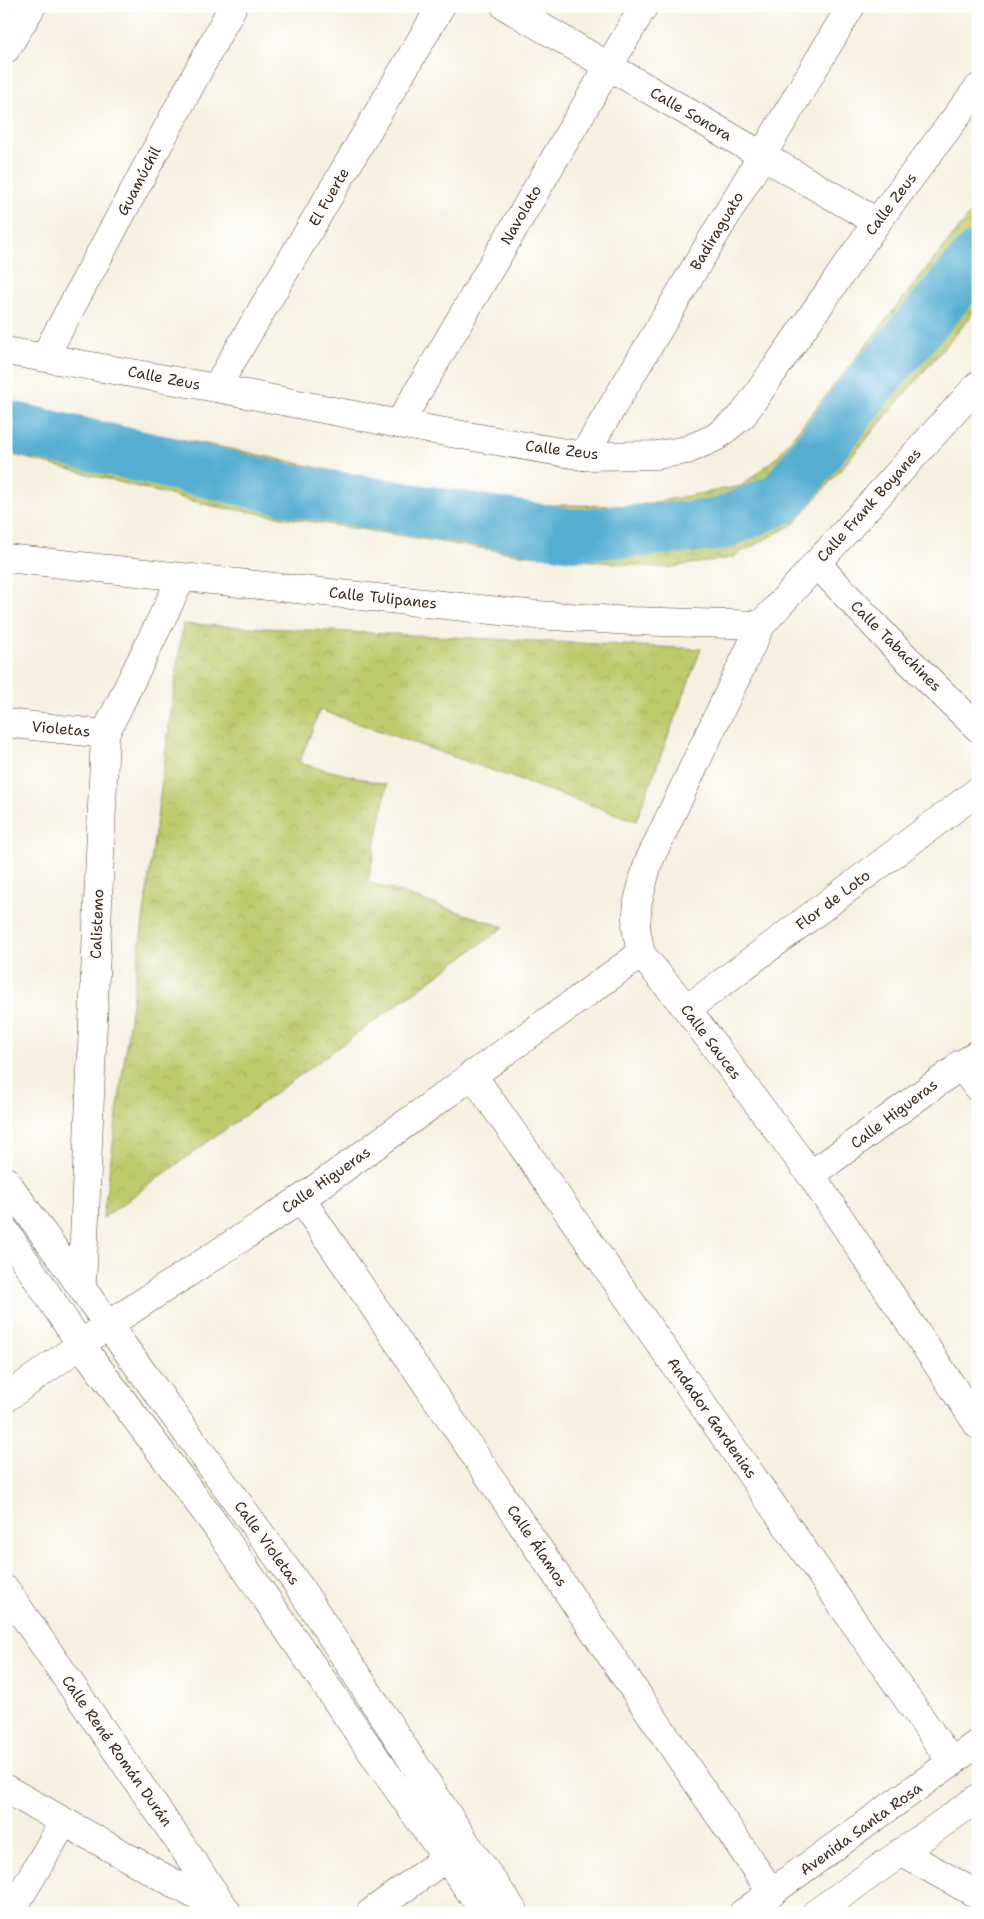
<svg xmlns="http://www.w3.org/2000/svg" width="984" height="1919" viewBox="0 0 984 1919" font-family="'Shantell Sans',sans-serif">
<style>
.wetland{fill:url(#wetland-marsh);stroke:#7c7a46}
.park{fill:url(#park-crowns);stroke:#7c7a46}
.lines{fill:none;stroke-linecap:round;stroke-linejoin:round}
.river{stroke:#54aed1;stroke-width:52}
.minor-casing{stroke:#57483b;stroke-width:29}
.tertiary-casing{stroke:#57483b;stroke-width:29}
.secondary-casing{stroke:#57483b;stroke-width:29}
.minor{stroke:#fff;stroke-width:28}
.tertiary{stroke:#fff;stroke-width:28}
.secondary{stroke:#fff;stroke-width:28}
.labels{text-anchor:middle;stroke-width:4;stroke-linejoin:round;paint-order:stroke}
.street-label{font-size:15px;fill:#3b2a1e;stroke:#fff}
</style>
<defs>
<pattern id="wetland-marsh" width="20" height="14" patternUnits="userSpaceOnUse" patternTransform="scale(1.25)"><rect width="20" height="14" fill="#becb6d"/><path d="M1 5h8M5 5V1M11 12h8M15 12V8" fill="none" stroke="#a4ae5e"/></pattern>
<pattern id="park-crowns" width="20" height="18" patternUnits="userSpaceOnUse" patternTransform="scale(1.25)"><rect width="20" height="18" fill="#becb6d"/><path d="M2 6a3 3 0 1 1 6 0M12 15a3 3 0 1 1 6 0" fill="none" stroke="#a4ae5e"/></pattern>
</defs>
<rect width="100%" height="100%" fill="#fff"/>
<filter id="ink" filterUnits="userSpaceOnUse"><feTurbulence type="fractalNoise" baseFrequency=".02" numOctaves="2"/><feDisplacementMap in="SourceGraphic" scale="10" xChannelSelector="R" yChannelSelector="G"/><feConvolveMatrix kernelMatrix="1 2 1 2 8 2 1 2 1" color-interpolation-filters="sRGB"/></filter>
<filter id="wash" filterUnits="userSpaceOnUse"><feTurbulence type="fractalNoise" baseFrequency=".0096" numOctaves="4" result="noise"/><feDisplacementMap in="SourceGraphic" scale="20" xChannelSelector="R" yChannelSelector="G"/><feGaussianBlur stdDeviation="1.12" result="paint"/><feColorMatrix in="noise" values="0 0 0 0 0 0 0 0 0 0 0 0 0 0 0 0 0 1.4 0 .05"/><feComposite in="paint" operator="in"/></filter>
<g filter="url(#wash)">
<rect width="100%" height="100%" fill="#f6f0e0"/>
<!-- wetland -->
<path class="wetland" d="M 978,204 L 978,308 L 795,523 L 731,558 L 665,568 L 518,554 L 212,506 L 6,453 L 6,404 L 241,451 L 487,504 L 633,506 L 741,486 L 777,457 Z"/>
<!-- park -->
<path class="park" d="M 183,624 L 701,649 L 636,821 L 320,710 L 299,763 L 387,785 L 368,882 L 504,927 L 103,1218 Z"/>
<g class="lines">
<!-- river -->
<path class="river" d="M 6,426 L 284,489 L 573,535 L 718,525 L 782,498 L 861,395 L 978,257"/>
</g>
</g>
<g filter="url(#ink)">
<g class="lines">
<!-- minor casing -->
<g class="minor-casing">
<path id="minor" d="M 505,6 L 877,222
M 6,49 L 32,6
M 45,356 L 233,6
M 978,385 L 761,625 L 648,863 L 638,901 L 636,927 L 641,954 L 687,1009 L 811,1175 L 978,1425
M 216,388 L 441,6
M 399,424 L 644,6
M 583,456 L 851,6
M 6,558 L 537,615 L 631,621 L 761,625
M 816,563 L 897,649 L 978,728
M 6,723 L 105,734
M 687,1009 L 978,791
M 960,1064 L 978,1088
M 472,1074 L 952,1763
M 811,1175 L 978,1053
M 6,1181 L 108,1325 L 298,1585 L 466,1843 L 515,1913
M 301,1199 L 772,1893
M 6,1232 L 81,1345 L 216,1526 L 387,1774 L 485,1913
M 82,1288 L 105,734 L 182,577
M 6,1398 L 108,1325 L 301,1199 L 641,954
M 6,1590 L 228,1913
M 6,1789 L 225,1912
M 901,1852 L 978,1895
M 10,1913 L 64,1822
M 370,1913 L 461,1847"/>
</g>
<!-- tertiary casing -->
<g class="tertiary-casing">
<path id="tertiary" d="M 6,351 L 216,388 L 399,424 L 583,456 L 657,455 L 687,450 L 716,437 L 743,415 L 877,222 L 978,88"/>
</g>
<!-- secondary casing -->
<g class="secondary-casing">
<path id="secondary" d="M 743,1913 L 978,1743
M 816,1913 L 978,1798"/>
</g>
<!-- minor -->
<use href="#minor" class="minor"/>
<!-- tertiary -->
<use href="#tertiary" class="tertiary"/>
<!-- secondary -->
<use href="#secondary" class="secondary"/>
</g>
</g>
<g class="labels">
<!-- street labels -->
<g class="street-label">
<text transform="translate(691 114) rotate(30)" y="5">Calle Sonora</text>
<text transform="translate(139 181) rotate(-62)" y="5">Guamúchil</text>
<text transform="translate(329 197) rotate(-60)" y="5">El Fuerte</text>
<text transform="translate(891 204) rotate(-53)" y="5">Calle Zeus</text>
<text transform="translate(521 215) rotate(-60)" y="5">Navolato</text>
<text transform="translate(717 231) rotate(-59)" y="5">Badiraguato</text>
<text transform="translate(164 378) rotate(11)" y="5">Calle Zeus</text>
<text transform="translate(562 450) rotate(7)" y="5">Calle Zeus</text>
<text transform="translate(869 505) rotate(-48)" y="5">Calle Frank Boyanes</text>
<text transform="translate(383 598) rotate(6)" y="5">Calle Tulipanes</text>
<text transform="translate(896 646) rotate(45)" y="5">Calle Tabachines</text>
<text transform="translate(61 729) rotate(5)" y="5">Violetas</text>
<text transform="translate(833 900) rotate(-37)" y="5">Flor de Loto</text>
<text transform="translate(97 924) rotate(-88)" y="5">Calistemo</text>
<text transform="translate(711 1042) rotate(53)" y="5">Calle Sauces</text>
<text transform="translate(894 1114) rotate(-37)" y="5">Calle Higueras</text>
<text transform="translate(326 1180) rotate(-35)" y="5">Calle Higueras</text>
<text transform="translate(712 1418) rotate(55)" y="5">Andador Gardenias</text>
<text transform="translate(267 1543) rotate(54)" y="5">Calle Violetas</text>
<text transform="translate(537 1546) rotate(56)" y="5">Calle Álamos</text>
<text transform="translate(117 1751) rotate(55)" y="5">Calle René Román Durán</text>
<text transform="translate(861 1829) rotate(-36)" y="5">Avenida Santa Rosa</text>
</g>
</g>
<!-- margin -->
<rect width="984" height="1919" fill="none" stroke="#fff" stroke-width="25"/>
</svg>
